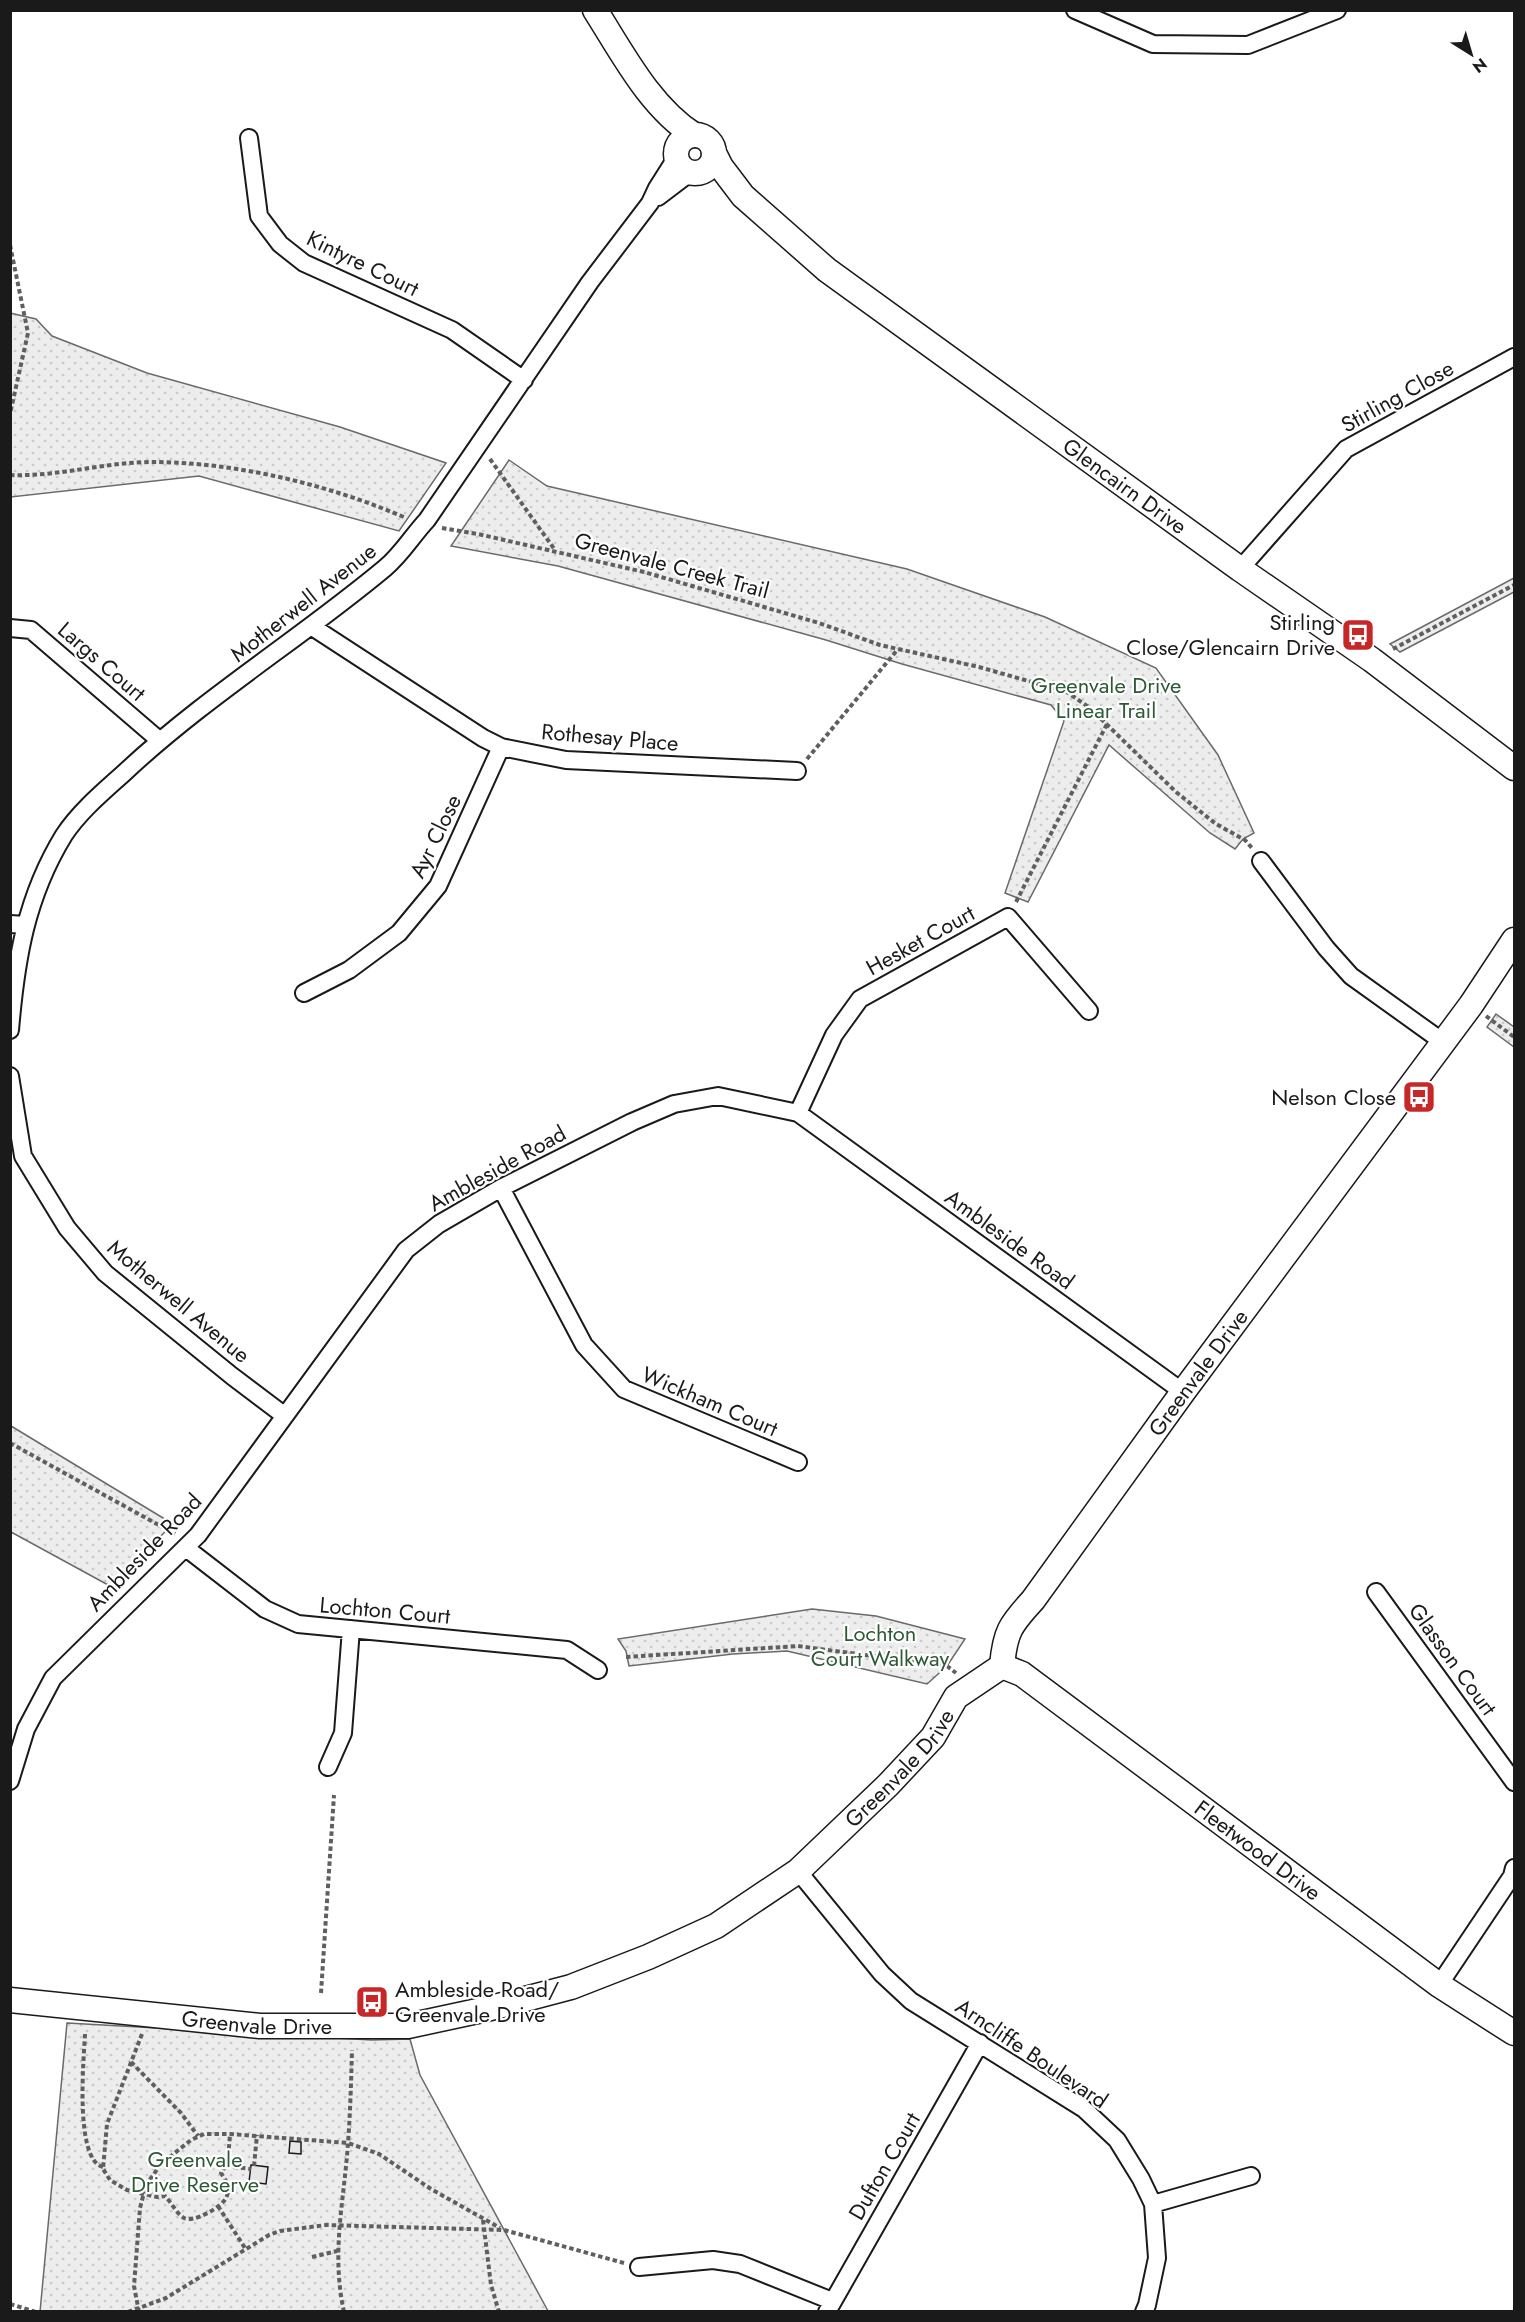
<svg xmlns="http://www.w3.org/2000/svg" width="1525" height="2322" viewBox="0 0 1525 2322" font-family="Jost,sans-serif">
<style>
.built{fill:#ededed;stroke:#6a6a6a;stroke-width:1.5}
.park{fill:url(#park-dots);stroke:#6a6a6a;stroke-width:1.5}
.building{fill:#e6e6e6;stroke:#1a1a1a;stroke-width:1.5}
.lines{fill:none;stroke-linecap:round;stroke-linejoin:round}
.street-casing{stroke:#1a1a1a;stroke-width:20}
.secondary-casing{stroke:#1a1a1a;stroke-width:27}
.path{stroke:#5f5f5f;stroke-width:4;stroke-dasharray:4.5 3;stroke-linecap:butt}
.street{stroke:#fff;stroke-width:16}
.secondary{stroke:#fff;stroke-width:24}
.labels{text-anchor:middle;stroke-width:4.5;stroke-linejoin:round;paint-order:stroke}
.street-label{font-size:22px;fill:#1a1a1a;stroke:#fff}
.poi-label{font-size:22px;fill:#1a1a1a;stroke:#fff;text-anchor:end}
.park-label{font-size:22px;fill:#2b5a34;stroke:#fff}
</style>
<defs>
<pattern id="park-dots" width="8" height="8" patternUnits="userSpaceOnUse" patternTransform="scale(1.5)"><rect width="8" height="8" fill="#ededed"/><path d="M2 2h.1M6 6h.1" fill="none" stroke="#cbcbcb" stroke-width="1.8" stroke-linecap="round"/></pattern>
</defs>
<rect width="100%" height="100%" fill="#fff"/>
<!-- built -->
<path class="built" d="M 1514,578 L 1514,592 L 1400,652 L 1390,644 Z"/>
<!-- park -->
<path class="park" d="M 10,313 L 36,319 L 52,336 L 147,373 L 340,427 L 446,463 L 399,531 L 199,476 L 11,497 Z
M 509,460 L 547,486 L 907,569 L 1045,617 L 1156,668 L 1218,755 L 1254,833 L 1243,839 L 1235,849 L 1210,833 L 1109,745 L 1028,902 L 1005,893 L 1064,721 L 1051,705 L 902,664 L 826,640 L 558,566 L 451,546 Z
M 1496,1014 L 1514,1027 L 1514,1047 L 1487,1027 Z
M 11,1426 L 173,1524 L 110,1586 L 11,1532 Z
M 812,1609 L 876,1616 L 965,1639 L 947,1666 L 927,1684 L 787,1651 L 733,1654 L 629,1666 L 626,1651 L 618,1639 Z
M 67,2023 L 372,2040 L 410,2039 L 420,2075 L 548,2311 L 40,2312 Z"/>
<!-- building -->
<path class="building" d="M 290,2141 L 301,2142 L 301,2154 L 289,2153 Z
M 251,2165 L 268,2167 L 266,2184 L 249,2182 Z"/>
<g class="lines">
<!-- street casing -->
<g class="street-casing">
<path id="street" d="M 1075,10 L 1153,44 L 1248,45 L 1337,10
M 249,138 L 259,216 L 280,244 L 304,263 L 452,330 L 524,380
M 658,197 L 691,172
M 1240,569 L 1346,449 L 1514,357
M 311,626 L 483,738 L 501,747 L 566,760 L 797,771
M 10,628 L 31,630 L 159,740
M 1261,861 L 1326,948 L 1351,976 L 1443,1042
M 10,924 L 26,925
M 304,993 L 349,970 L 399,933 L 438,886 L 501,747
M 10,1030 C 16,959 26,897 64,835 C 80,811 103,792 124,773 C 205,697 300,639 385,568 C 402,554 412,536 427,520 L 590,282 L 650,203 L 657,188 L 676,158
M 10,1076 L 23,1156 L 67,1228 L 105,1273 L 232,1376 L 285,1416
M 798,1113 L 834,1035 L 860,999 L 1008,917 L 1089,1011
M 501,1188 L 584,1345 L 624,1389 L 798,1462
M 186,1548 L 265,1609 L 298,1624 L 567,1650 L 598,1670
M 1376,1592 L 1514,1782
M 328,1767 L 343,1733 L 351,1629
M 10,1781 L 26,1729 L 53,1678 L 198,1535 L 406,1250 L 439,1224 L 501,1188 L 632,1122 L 674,1104 L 718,1096 L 798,1113 L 1183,1392
M 798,1871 L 882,1974 L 911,2001 L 1084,2109 L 1117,2140 L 1141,2179 L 1153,2204 L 1157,2258 L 1147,2305 L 1144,2312
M 1439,1985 L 1512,1876 L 1514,1868
M 1153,2204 L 1251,2176
M 639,2267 L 713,2260 L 740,2264 L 832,2301
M 827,2312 L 980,2043"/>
</g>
<!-- secondary casing -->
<g class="secondary-casing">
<g id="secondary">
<path d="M 595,10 C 623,54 650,107 694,135"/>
<circle cx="695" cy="154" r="19"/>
<path id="s1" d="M 714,153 L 721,167 L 743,196 L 827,270 L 1240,569 L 1372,660 L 1514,768"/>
<path id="s2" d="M 1002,1666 C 1005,1632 1010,1625 1033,1600 L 1183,1392 L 1471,1005 L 1514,940"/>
<path id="s3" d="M 1002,1666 L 1022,1674 L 1439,1985 L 1514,2033"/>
<path id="s4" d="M 10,2000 L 260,2026 L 408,2026 L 487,2009 L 571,1987 L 648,1957 L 716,1926 L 798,1871 L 888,1785 L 933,1737 L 956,1697 L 1002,1666"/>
</g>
</g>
<!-- path -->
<path class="path" d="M 10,245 L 28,333 L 10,414
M 490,459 L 555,550
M 10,475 C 58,477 105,462 152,462 C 236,462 330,485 406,518
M 442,528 L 478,534 L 644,572 L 819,623 L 880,645 L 979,667 L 1067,692 L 1090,708 L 1176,792 L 1216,824 L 1245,840 L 1252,848
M 1393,649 L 1514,585
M 807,759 L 898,649
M 1016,902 L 1107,724
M 1486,1016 L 1514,1037
M 10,1443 L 175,1534
M 626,1657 L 798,1646 L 947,1666 L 956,1673
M 321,1993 L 334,1795
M 85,2034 C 84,2057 74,2160 103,2167
M 142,2034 L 107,2124 L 103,2169 L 110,2180 L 127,2190 L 157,2197 L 165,2196 C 171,2202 177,2214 184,2218 C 193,2223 217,2209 223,2202 C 228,2197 229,2190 228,2184 L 221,2173 L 228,2161 L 230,2134
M 131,2062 L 181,2113 L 198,2136
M 226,2166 L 251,2169
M 254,2166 L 257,2135
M 218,2206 L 245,2248
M 483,2220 L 491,2285 L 499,2312
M 312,2257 L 337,2251
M 10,2304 L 36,2312
M 128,2312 L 166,2298 L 269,2235 L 280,2231 L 326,2225 L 504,2230 L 624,2263
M 139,2312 L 134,2286 L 140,2208 L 146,2185 L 161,2164 L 191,2140 L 204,2134 L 230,2134 L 348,2143 L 379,2154 L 431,2189 L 500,2228
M 344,2312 C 332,2257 342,2211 347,2156 C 350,2121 351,2086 352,2050"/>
<!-- street -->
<use href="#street" class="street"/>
<!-- secondary -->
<use href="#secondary" class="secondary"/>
</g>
<!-- icons -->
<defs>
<g id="bus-square" transform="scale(1.725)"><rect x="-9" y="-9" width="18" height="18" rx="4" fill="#c62828" stroke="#fff"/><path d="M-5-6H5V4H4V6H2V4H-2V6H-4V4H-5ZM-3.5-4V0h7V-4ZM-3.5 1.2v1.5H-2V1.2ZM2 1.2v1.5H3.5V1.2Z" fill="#fff"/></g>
</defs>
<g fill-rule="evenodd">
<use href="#bus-square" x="1358" y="635"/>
<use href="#bus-square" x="1419" y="1097"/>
<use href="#bus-square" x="372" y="2002"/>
</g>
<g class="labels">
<!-- street labels -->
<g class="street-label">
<text transform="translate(363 263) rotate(26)" y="8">Kintyre Court</text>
<text transform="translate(1397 396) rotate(-29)" y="8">Stirling Close</text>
<text dy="8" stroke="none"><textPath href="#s1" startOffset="532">Glencairn Drive</textPath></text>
<text transform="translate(672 565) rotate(15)" y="8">Greenvale Creek Trail</text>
<text transform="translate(303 602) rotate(-38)" y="8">Motherwell Avenue</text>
<text transform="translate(102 661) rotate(41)" y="8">Largs Court</text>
<text transform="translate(610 737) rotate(5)" y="8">Rothesay Place</text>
<text transform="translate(435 836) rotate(-64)" y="8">Ayr Close</text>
<text transform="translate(920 940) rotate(-29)" y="8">Hesket Court</text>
<text transform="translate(497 1168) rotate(-29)" y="8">Ambleside Road</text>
<text transform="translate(1010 1239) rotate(36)" y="8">Ambleside Road</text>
<text transform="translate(179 1301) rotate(40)" y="8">Motherwell Avenue</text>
<text dy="8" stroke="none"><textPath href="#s2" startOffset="356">Greenvale Drive</textPath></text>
<text transform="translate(710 1401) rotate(23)" y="8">Wickham Court</text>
<text transform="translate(144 1552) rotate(-46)" y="8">Ambleside Road</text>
<text transform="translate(385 1610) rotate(5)" y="8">Lochton Court</text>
<text transform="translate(1453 1659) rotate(54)" y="8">Glasson Court</text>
<text dy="8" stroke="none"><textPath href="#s4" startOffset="968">Greenvale Drive</textPath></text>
<text dy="8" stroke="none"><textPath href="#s3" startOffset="316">Fleetwood Drive</textPath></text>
<text dy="8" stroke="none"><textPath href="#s4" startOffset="248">Greenvale Drive</textPath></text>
<text transform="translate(1032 2053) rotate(34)" y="8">Arncliffe Boulevard</text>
<text transform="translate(884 2166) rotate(-60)" y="8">Dufton Court</text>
</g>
<!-- poi labels -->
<g class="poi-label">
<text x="1335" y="630">Stirling<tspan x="1335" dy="25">Close/Glencairn Drive</tspan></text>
<text x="1396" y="1105">Nelson Close</text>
<text x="395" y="1997" text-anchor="start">Ambleside Road/<tspan x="395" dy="25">Greenvale Drive</tspan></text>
</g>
<!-- park labels -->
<g class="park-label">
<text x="1106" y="693">Greenvale Drive<tspan x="1106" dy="25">Linear Trail</tspan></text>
<text x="880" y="1641">Lochton<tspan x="880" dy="25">Court Walkway</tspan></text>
<text x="195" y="2167">Greenvale<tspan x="195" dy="25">Drive Reserve</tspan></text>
</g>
</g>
<!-- border -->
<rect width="1525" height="2322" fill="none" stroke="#1a1a1a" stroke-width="24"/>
<!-- north arrow -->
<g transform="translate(1471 54) rotate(143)" stroke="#ffffff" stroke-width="4.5" paint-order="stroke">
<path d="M0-4.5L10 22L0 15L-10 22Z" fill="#1a1a1a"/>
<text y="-9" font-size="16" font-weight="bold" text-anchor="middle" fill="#1a1a1a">N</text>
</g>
</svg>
